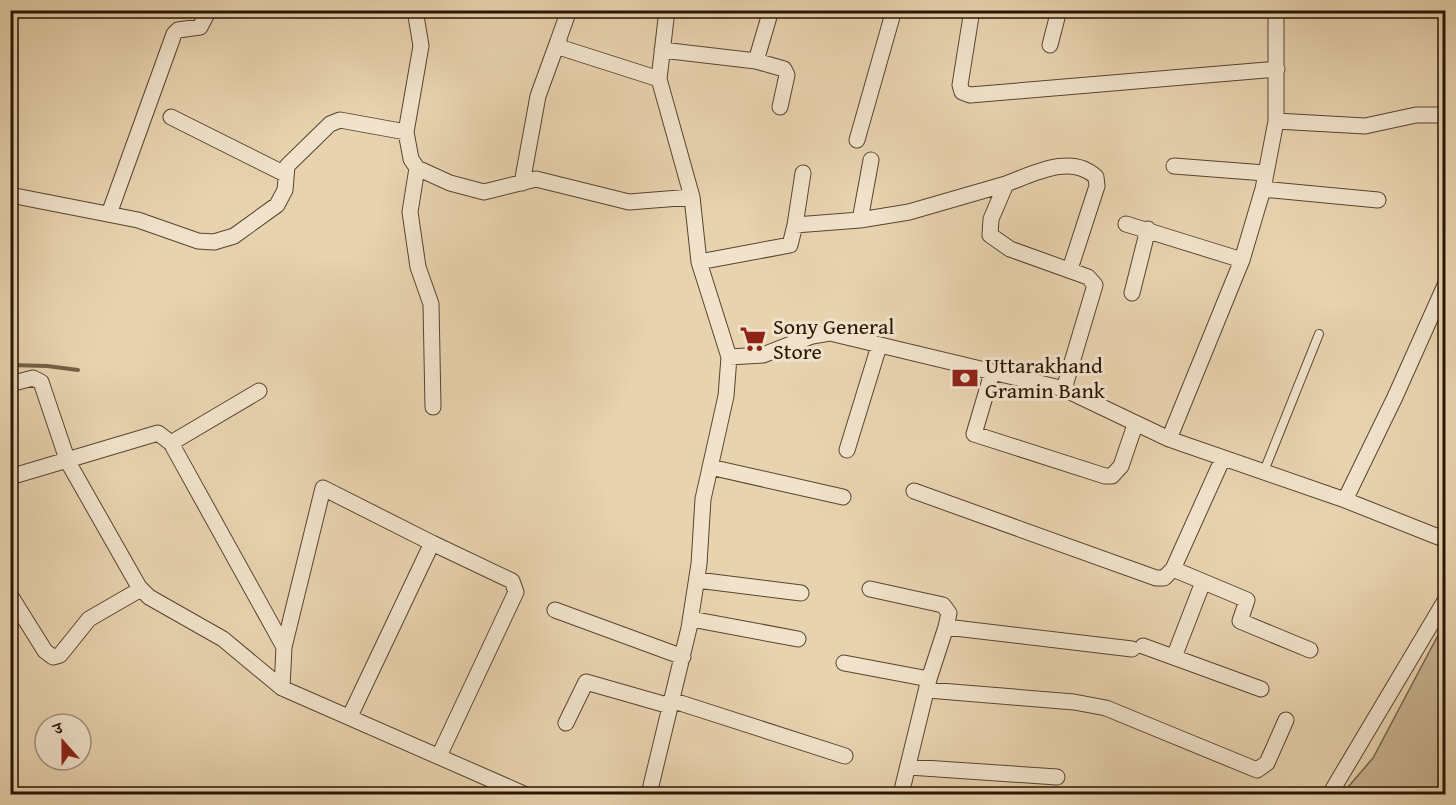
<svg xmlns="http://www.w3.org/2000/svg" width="1456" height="805" viewBox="0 0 1456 805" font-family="'Gentium Book Plus','Noto Serif Devanagari',serif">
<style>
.green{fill:#c8b392;stroke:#78644a;stroke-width:1.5}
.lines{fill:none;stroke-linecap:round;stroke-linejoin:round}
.stream{stroke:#756047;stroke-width:4}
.service-casing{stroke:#59442e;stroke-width:10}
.minor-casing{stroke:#59442e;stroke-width:17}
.service{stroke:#f0e2cb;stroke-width:8}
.minor{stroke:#f0e2cb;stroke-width:15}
.labels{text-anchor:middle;stroke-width:6;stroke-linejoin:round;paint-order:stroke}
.poi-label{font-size:22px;fill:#291503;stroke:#f0e2cb;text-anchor:start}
</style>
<rect width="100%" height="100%" fill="#e8d3af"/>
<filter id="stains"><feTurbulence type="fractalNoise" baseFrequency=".00333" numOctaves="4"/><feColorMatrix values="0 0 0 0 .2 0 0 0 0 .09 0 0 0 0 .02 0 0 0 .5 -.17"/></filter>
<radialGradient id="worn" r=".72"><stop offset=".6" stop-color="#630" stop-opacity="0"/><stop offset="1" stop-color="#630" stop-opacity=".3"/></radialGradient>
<!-- green -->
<path class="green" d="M 1445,622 L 1445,794 L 1342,794 L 1373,758 Z"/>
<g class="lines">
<!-- stream -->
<path class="stream" d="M 10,365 L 47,366 L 78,370"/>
<!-- service casing -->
<g class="service-casing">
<path id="service" d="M 1264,471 L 1319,334"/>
</g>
<!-- minor casing -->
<g class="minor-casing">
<path id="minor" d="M 415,10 L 421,46 L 406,132 L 411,159 L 417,168 L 450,183 L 484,192 L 536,179 L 629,202 L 692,197
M 569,10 L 558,41 L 562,48 L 659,79
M 972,10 L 960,85 L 962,92 L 970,95 L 1277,69
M 1050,45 L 1059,10
M 662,50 L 756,61 L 784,69 L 787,75 L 780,107
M 756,61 L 771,10
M 171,117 L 285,174
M 1276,121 L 1365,126 L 1416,115 L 1446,115
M 857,140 L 894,10
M 1174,166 L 1265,173
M 417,168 L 410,212 L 418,267 L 431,304 L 433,407
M 522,183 L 538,96 L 558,41
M 1006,184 C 1033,174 1071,153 1096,177 L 1097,186 L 1070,269
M 1263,189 L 1378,200
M 10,195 L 138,220 L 198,241 L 214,242 L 234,236 L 277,205 L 285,190 L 287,166 L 330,124 L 340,120 L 406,132
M 109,214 L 174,34 L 178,30 L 200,27 L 209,10
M 860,220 L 909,212 L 1006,184 L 991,219 L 990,235 L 1010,249 L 1088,277 L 1095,285 L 1064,389
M 1126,224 L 1242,260
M 795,225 L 803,173
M 699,262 L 790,245 L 795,225 L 860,220 L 871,160
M 1132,293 L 1148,229
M 729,357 L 763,355 L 812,336 L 830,333 L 1064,389 L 1169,439 L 1242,260 L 1263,189 L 1276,121 L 1276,10
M 992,373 L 974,434 L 1105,476 L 1112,476 L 1121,466 L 1135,425
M 10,384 L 33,378 L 41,382 L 68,462 L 139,587 L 149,597 L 223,639 L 282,688 L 524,794
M 1169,439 L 1345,500 L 1446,540
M 171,443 L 259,391
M 847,450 L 879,346
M 710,467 L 843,497
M 10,477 L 158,433 L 171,443 L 284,647 L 282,688
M 914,491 L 1156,578 L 1164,578 L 1173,569 L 1223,458
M 1345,500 L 1395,397 L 1446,283
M 1173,569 L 1247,600 L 1240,621 L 1310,650
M 697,580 L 801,593
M 870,589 L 943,605 L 949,613 L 946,627
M 10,595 L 45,651 L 53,657 L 60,655 L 89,619 L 141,589
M 555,610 L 683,657
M 691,619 L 798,639
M 1143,646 L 1261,689
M 284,647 L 323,488 L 432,543
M 1174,657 L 1203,582
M 844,663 L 929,679
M 928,690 L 1074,702 L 1106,708 L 1257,770 L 1267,763 L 1286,720
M 671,700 L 845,756
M 350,716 L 432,543 L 512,581 L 516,592 L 439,756
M 566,723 L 586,682 L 670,706
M 909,767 L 1057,777
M 649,794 L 689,628 L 699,564 L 703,499 L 726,396 L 729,357 L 699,262 L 692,197 L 659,79 L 667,10
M 901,794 L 929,679 L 946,627 L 1132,649
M 1330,794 L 1446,599"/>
</g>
<!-- service -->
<use href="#service" class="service"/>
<!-- minor -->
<use href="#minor" class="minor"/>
</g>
<!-- icons -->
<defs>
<g id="supermarket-bare" transform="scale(2.07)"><path d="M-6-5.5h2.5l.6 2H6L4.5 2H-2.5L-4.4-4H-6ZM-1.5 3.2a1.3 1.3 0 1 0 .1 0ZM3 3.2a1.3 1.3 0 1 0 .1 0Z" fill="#8f2418" stroke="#f0e2cb" stroke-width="2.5" paint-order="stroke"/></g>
<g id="bank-bare" transform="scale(2.07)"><path d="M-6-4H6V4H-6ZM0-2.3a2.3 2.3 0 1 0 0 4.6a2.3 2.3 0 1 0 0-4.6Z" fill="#8f2418" stroke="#f0e2cb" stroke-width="2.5" paint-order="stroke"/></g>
</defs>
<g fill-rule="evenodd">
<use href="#supermarket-bare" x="753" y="339"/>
<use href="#bank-bare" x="965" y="378"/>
</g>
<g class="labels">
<!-- poi labels -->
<g class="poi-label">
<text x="773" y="334">Sony General<tspan x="773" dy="25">Store</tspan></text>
<text x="985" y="373">Uttarakhand<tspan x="985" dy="25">Gramin Bank</tspan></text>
</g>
</g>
<!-- margin -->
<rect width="1456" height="805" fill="none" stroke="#e8d3af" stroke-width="36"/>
<rect x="12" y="12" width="1432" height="781" fill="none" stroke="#291503" stroke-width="3"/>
<rect x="18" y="18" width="1420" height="769" fill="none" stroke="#291503" stroke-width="1.5"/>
<!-- north arrow -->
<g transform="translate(63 742) rotate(339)"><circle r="28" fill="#f0e2cb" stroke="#a0907b" stroke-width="1.5"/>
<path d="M0-4.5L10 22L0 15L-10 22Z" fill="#8f2418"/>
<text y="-9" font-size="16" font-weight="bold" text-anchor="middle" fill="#291503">उ</text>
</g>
<rect width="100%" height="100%" filter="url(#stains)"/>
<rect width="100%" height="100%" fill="url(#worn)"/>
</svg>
